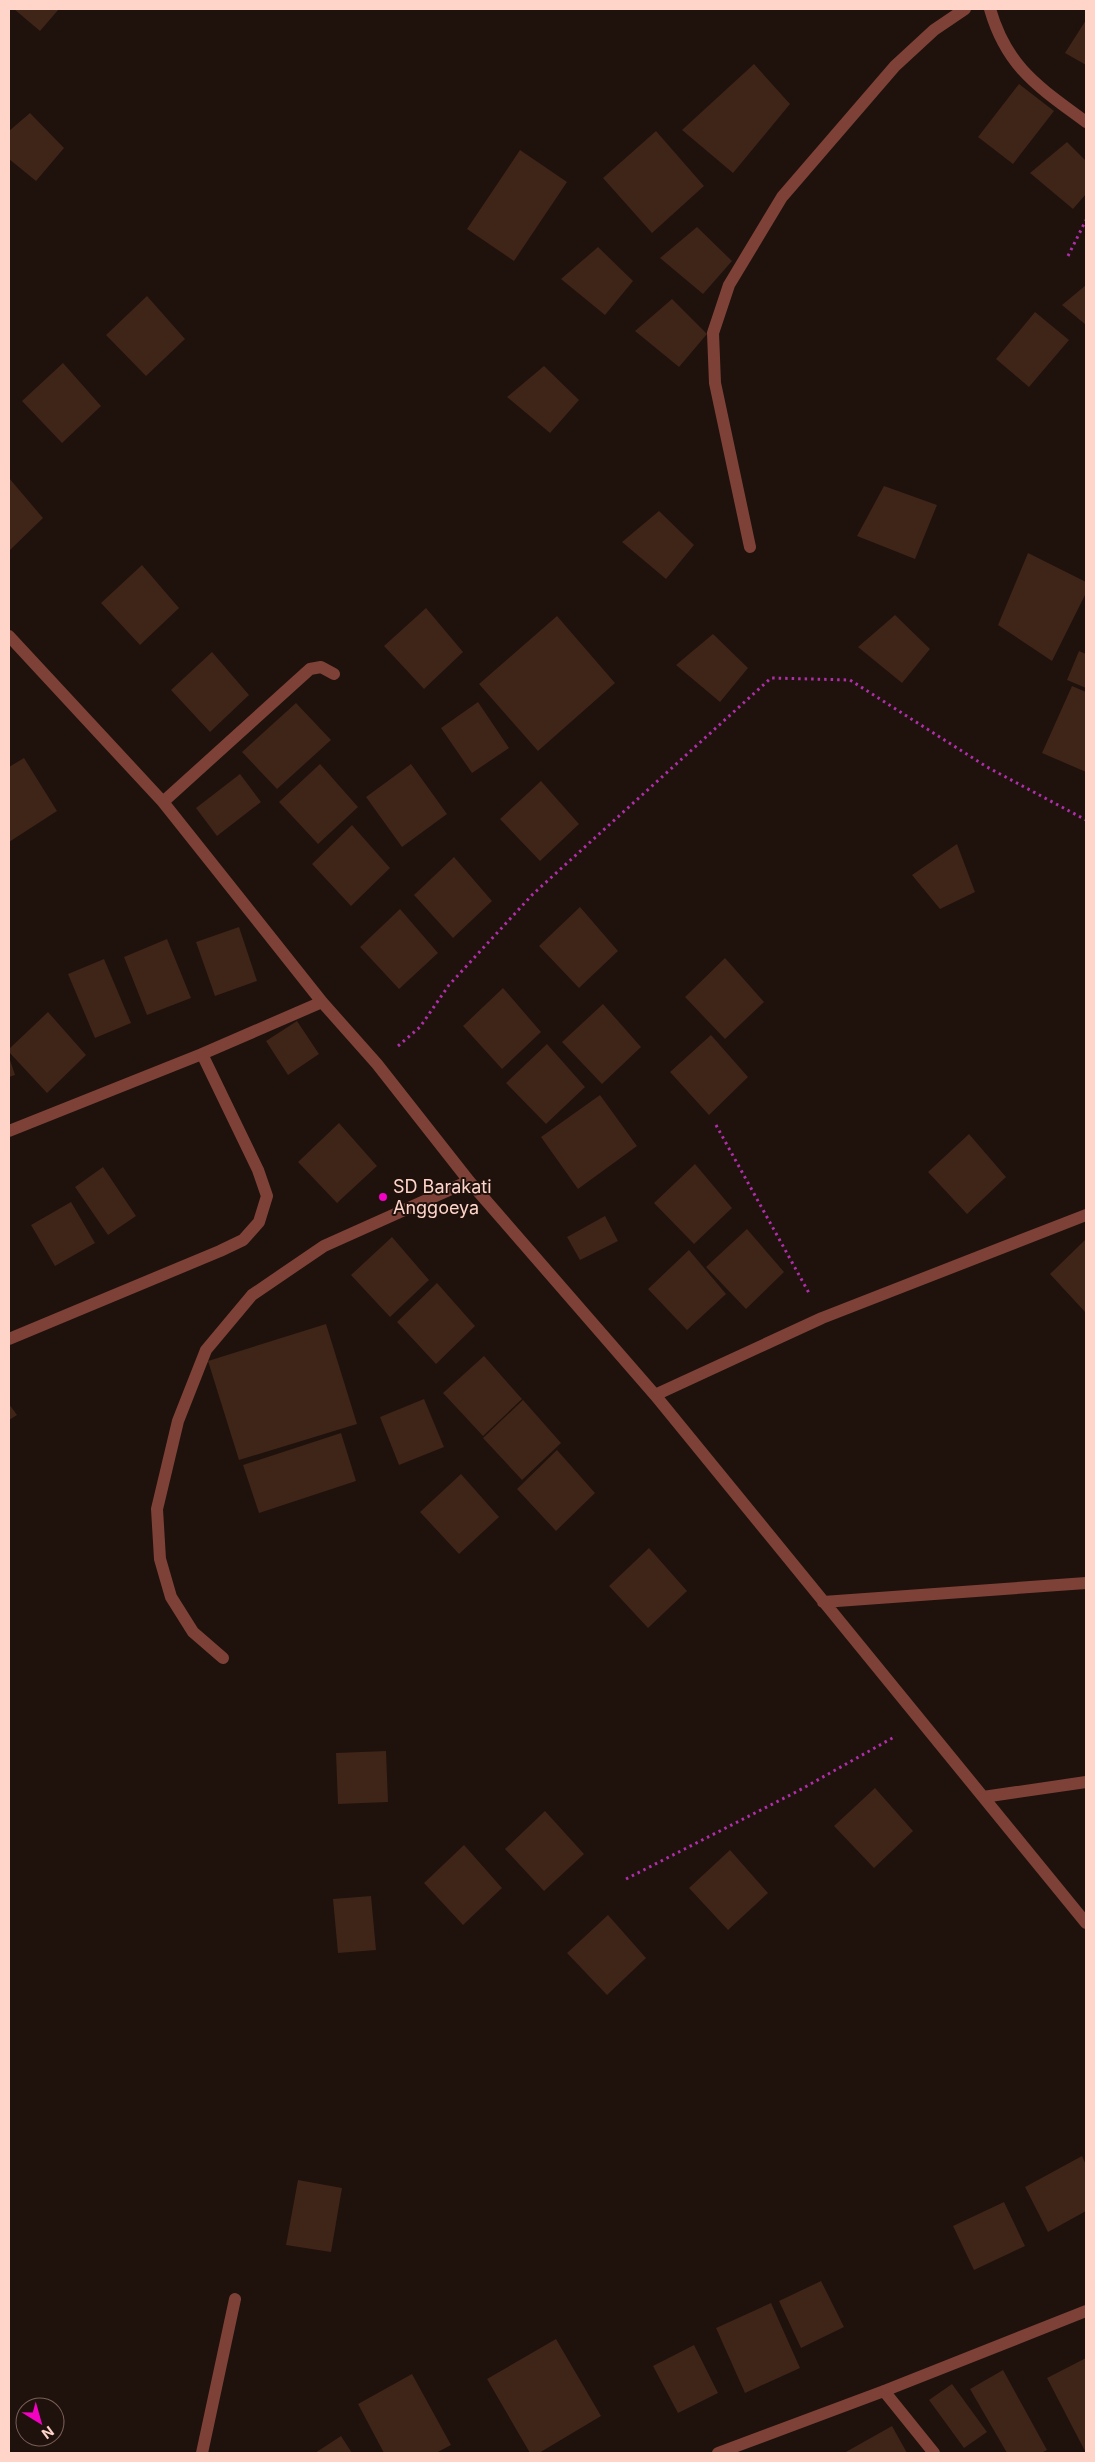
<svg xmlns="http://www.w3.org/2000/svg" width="1095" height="2462" viewBox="0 0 1095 2462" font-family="Inter,sans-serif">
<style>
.building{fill:#3f2418}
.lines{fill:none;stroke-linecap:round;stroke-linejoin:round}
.path{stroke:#af2eaa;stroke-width:3;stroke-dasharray:2.5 4;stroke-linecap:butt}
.minor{stroke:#7d4137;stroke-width:12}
.poi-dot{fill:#f302c4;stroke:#1f110c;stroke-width:2}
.labels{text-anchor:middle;stroke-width:4;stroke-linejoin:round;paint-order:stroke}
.poi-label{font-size:18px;fill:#ffd5ca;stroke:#1f110c;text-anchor:start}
</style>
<rect width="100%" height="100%" fill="#1f110c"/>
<!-- building -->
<path class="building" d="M 14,9 L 59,9 L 40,31 Z
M 1086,20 L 1086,65 L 1065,53 Z
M 754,64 L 790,104 L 733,173 L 682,130 Z
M 1019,84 L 1054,111 L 1013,164 L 978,137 Z
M 30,113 L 64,148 L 36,181 L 9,159 L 9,131 Z
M 656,131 L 704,186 L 652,233 L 603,178 Z
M 1067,142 L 1086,161 L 1086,194 L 1073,209 L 1030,173 Z
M 520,150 L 567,182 L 514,261 L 467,229 Z
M 697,227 L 732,261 L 703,294 L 660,258 Z
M 598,247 L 633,281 L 605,315 L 561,279 Z
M 1086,285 L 1086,325 L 1062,305 Z
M 147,296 L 185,339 L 146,376 L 106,335 Z
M 672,299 L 707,334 L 679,367 L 635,331 Z
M 1035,312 L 1069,340 L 1029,387 L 996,359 Z
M 63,363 L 101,406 L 62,443 L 22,401 Z
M 544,366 L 579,400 L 550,433 L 507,397 Z
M 9,478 L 43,518 L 9,551 Z
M 884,486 L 937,505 L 915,559 L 857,536 Z
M 659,511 L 694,545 L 666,579 L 622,542 Z
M 1028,553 L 1086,582 L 1086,593 L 1052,661 L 998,625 Z
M 142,565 L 179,608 L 140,645 L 101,603 Z
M 426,608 L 463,652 L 424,689 L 384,646 Z
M 895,615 L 930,649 L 902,683 L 858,647 Z
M 557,616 L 615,683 L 538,751 L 479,684 Z
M 713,634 L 748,668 L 720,702 L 676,665 Z
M 1079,651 L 1086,654 L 1086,688 L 1067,680 Z
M 212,652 L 249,695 L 210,732 L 171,690 Z
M 1072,686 L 1086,692 L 1086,772 L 1042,753 Z
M 478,702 L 509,748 L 472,773 L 441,728 Z
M 296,703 L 331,740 L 277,789 L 242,752 Z
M 24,758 L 57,811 L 9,842 L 9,767 Z
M 320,764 L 358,807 L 318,844 L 279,802 Z
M 411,764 L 447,814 L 402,847 L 366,797 Z
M 240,774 L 261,802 L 217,836 L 196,808 Z
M 541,781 L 579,824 L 540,861 L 500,819 Z
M 352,825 L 390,868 L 351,906 L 312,864 Z
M 957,844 L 975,892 L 940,909 L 912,875 Z
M 454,857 L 492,901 L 453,938 L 414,895 Z
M 580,907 L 618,951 L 579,988 L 539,946 Z
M 400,909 L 438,953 L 399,989 L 360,947 Z
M 239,927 L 257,981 L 215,996 L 196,942 Z
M 167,939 L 191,998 L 147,1015 L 124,957 Z
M 725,958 L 764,1002 L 725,1039 L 685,997 Z
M 104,959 L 131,1023 L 95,1038 L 68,974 Z
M 503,988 L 541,1032 L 502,1069 L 463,1026 Z
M 603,1004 L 641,1047 L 602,1084 L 562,1042 Z
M 48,1012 L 86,1055 L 47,1093 L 9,1052 L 9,1049 Z
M 297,1021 L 319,1054 L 288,1075 L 266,1041 Z
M 711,1035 L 748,1077 L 709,1115 L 670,1072 Z
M 547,1044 L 585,1087 L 546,1124 L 506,1083 Z
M 9,1057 L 15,1075 L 9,1077 Z
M 600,1095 L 637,1146 L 578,1189 L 541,1137 Z
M 339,1123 L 377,1166 L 337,1203 L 298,1162 Z
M 969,1134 L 1006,1177 L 967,1214 L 928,1172 Z
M 695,1164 L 732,1208 L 694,1244 L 654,1203 Z
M 103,1167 L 136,1216 L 108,1235 L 75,1187 Z
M 71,1202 L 95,1243 L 55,1266 L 31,1225 Z
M 605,1216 L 618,1241 L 580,1260 L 567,1237 Z
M 747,1229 L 784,1272 L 746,1309 L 706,1267 Z
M 392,1237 L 429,1280 L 390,1317 L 351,1275 Z
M 1086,1239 L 1086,1313 L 1050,1274 Z
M 689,1250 L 726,1294 L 687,1330 L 648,1289 Z
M 437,1283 L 475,1326 L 436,1364 L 397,1322 Z
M 326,1324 L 357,1424 L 239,1460 L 208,1361 Z
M 484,1356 L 522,1399 L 483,1436 L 443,1393 Z
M 424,1399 L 444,1447 L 399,1465 L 380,1417 Z
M 523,1400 L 561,1443 L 522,1480 L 483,1438 Z
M 9,1404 L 17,1415 L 9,1420 Z
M 341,1433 L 356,1481 L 259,1513 L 243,1465 Z
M 557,1450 L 595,1493 L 556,1531 L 517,1489 Z
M 461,1474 L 499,1517 L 459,1554 L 420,1512 Z
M 649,1548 L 687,1591 L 648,1628 L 609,1586 Z
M 386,1751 L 388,1802 L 338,1804 L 336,1753 Z
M 875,1788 L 913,1831 L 874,1868 L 834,1826 Z
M 545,1811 L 584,1854 L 544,1891 L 505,1849 Z
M 464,1845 L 502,1888 L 463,1925 L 424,1883 Z
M 730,1850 L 768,1893 L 728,1930 L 689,1888 Z
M 371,1896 L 376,1950 L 338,1953 L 333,1899 Z
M 608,1915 L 646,1958 L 607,1995 L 567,1953 Z
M 1082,2156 L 1086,2165 L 1086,2211 L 1048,2232 L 1025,2187 Z
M 298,2180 L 342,2188 L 331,2252 L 286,2245 Z
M 1004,2202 L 1025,2246 L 974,2270 L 953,2226 Z
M 821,2281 L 844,2327 L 801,2348 L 779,2301 Z
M 771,2303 L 800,2368 L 745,2393 L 716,2328 Z
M 556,2339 L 601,2416 L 539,2453 L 530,2453 L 487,2379 Z
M 694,2345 L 718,2393 L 678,2413 L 653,2366 Z
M 1086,2358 L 1086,2453 L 1047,2378 Z
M 1003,2370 L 1047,2450 L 1041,2453 L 1007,2453 L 970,2389 Z
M 412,2374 L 451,2445 L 436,2453 L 384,2453 L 358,2404 Z
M 952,2384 L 987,2432 L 964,2448 L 929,2400 Z
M 892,2426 L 907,2453 L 844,2453 Z
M 341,2436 L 352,2453 L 315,2453 Z"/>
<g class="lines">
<!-- path -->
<path class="path" d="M 1068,256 L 1086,220
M 398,1046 L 420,1027 L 449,985 L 533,894 L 771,678 L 850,680 L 987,767 L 1086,820
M 716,1125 L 809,1293
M 626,1879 L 798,1791 L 896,1736"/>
<!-- minor -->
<path class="minor" d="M 990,9 C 1007,68 1039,87 1086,122
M 750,547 L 715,383 L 713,333 L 729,285 L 782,197 L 895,66 L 934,30 L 965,9
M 9,636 L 163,802 L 322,1002 L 377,1064 L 469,1181 L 655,1395 L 1086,1923
M 163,802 L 310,669 L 321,667 L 334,674
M 9,1131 L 202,1054 L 322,1002
M 9,1339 L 220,1251 L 243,1240 L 259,1222 L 267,1196 L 258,1170 L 202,1054
M 655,1395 L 822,1318 L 1086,1215
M 823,1602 L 1086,1583
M 223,1658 L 193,1632 L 171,1597 L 160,1559 L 157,1509 L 178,1421 L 206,1350 L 252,1295 L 324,1246 L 469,1181
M 983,1797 L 1086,1782
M 884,2391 L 934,2453
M 202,2453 L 235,2299
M 718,2453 L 884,2391 L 1086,2311"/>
</g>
<!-- markers -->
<circle class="poi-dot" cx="383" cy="1197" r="5"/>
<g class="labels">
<!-- poi labels -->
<g class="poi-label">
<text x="393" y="1193">SD Barakati<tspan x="393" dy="21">Anggoeya</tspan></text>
</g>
</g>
<!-- border -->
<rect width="1095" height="2462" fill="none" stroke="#ffd5ca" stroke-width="20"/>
<!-- north arrow -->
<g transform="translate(40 2422) rotate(143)"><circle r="24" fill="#1f110c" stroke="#795f58"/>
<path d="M0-4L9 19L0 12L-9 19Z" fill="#f302c4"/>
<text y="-8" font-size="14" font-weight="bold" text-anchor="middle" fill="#ffd5ca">N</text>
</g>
</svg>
